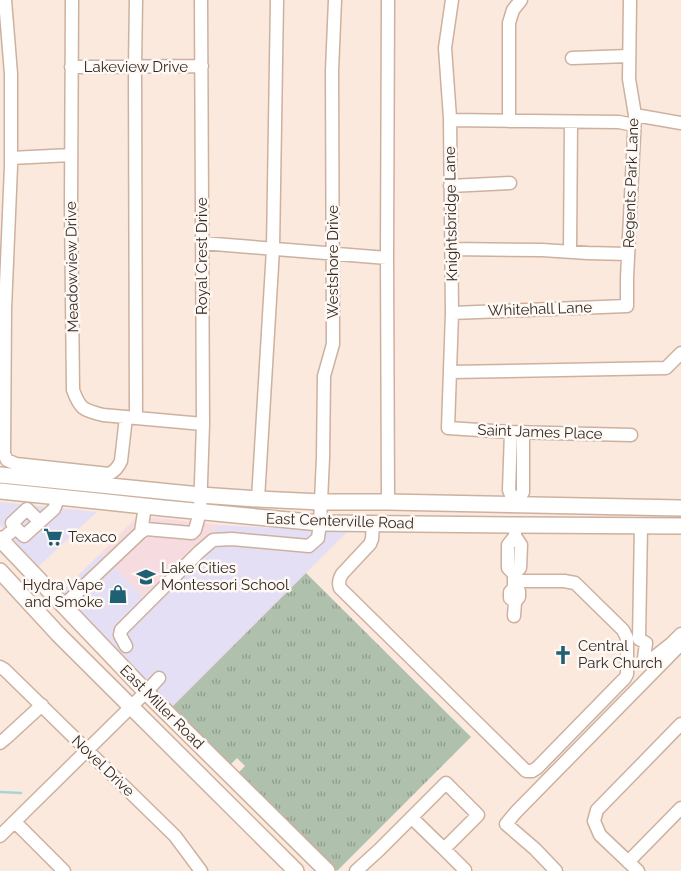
<svg xmlns="http://www.w3.org/2000/svg" width="681" height="871" viewBox="0 0 681 871" font-family="Raleway,sans-serif">
<style>
.commercial{fill:#e5dff5}
.education{fill:#f6dbe0}
.grass{fill:url(#grass-tufts)}
.lines{fill:none;stroke-linecap:round;stroke-linejoin:round}
.stream{stroke:#a8d4d8;stroke-width:2.5}
.minor-casing{stroke:#cdb19f;stroke-width:15}
.major-casing{stroke:#cdb19f;stroke-width:18}
.minor{stroke:#fff;stroke-width:12}
.major{stroke:#fff;stroke-width:15}
.labels{text-anchor:middle;stroke-width:5;stroke-linejoin:round;paint-order:stroke}
.street-label{font-size:15px;fill:#332821;stroke:#fff9f5}
.poi-label{font-size:15px;fill:#332821;stroke:#fff9f5;text-anchor:start}
</style>
<defs>
<pattern id="grass-tufts" width="24" height="20" patternUnits="userSpaceOnUse" patternTransform="scale(1.25)"><rect width="24" height="20" fill="#afc0ad"/><path d="M3 7l-1-3M5 7V3M7 7l1-3M15 17l-1-3M17 17v-4M19 17l1-3" fill="none" stroke="#8f9c8c"/></pattern>
</defs>
<rect width="100%" height="100%" fill="#fbe9dd"/>
<!-- commercial -->
<path class="commercial" d="M 0,502 L 97,512 L 38,567 L 0,525 Z
M 220,525 L 347,532 L 172,707 L 106,641 L 61,592 L 101,553 L 146,600 Z"/>
<!-- education -->
<path class="education" d="M 138,516 L 220,525 L 146,600 L 101,553 Z"/>
<!-- grass -->
<path class="grass" d="M 306,573 L 471,737 L 337,871 L 238,773 L 245,766 L 237,758 L 230,765 L 172,707 Z"/>
<g class="lines">
<!-- stream -->
<path class="stream" d="M 0,792 L 21,793"/>
<!-- minor casing -->
<g class="minor-casing">
<path id="minor" d="M 5,0 L 11,74 L 11,166 L 5,309 L 4,454 L 7,460 L 16,464 L 109,474 C 115,471 118,468 121,461 L 126,417
M 72,0 L 71,205 L 73,390 C 80,409 83,410 103,415 L 203,424
M 136,0 L 135,67 L 136,418
M 388,0 L 387,258 L 388,502
M 452,0 L 445,48 L 450,118 L 452,313 L 448,428 L 511,432 L 631,435
M 572,58 L 629,56
M 71,67 L 202,66
M 635,115 L 681,123
M 450,120 L 619,122 L 634,125
M 509,121 L 509,23 L 513,10 L 521,0
M 11,158 L 71,155
M 450,186 L 510,183
M 202,243 L 387,258
M 451,249 L 542,250 L 588,253 L 628,254
M 570,251 L 571,122
M 452,313 L 627,306 L 627,278 L 635,115 L 629,79 L 630,0
M 450,372 L 666,368 L 681,353
M 511,432 L 509,490 L 515,505 L 523,492 L 523,432
M 258,499 L 273,249 L 277,0
M 373,524 L 372,539 L 370,544 L 342,574 C 339,579 338,583 340,588 L 526,771 L 532,771 L 537,768 L 625,678 L 627,674 L 627,638 L 623,630 L 575,583 L 564,581 L 514,581
M 515,525 L 515,536 L 521,545 L 520,568 L 514,574 L 508,568 L 508,545 L 515,536
M 641,526 L 639,639 L 646,643 L 644,659 L 652,659 L 671,644 L 681,634
M 16,528 L 12,523 L 27,509 L 40,522
M 141,532 L 145,506
M 1,540 L 16,528 L 24,536 L 54,509 L 59,497
M 514,574 L 514,588 L 519,591 L 519,597 L 515,602 L 510,598 L 510,592 L 514,588
M 63,606 L 141,532 L 146,529 L 192,533 L 195,530 L 200,512 L 203,424 L 201,0
M 514,616 L 515,602
M 126,646 L 120,635 L 121,630 L 199,552 L 213,540 L 232,539 L 309,546 L 318,538 L 320,523 L 323,458 L 324,376 L 333,344 L 332,71 L 335,0
M 0,667 L 5,670 L 175,836 L 201,871
M 0,743 L 6,738 L 42,705
M 412,818 L 444,849
M 15,822 L 64,871
M 0,836 L 146,692 L 159,678
M 628,862 L 681,808
M 356,871 L 379,850 L 446,783 L 478,815 L 444,849 L 465,870 L 463,871
M 556,871 L 535,849 L 506,824 L 516,812 L 681,644
M 638,871 L 600,835 L 594,821 L 597,810 L 681,724"/>
</g>
<!-- major casing -->
<g class="major-casing">
<path id="major" d="M 0,475 L 200,495 L 258,499 L 321,502 L 388,502 L 681,508
M 0,491 L 107,502 L 163,508 L 320,523 L 515,525 L 681,526
M 0,539 L 146,692 L 327,871
M 0,571 L 58,634 L 296,871"/>
</g>
<!-- minor -->
<use href="#minor" class="minor"/>
<!-- major -->
<use href="#major" class="major"/>
</g>
<!-- icons -->
<defs>
<g id="supermarket-bare" transform="scale(1.5)"><path d="M-6-5.5h2.5l.6 2H6L4.5 2H-2.5L-4.4-4H-6ZM-1.5 3.2a1.3 1.3 0 1 0 .1 0ZM3 3.2a1.3 1.3 0 1 0 .1 0Z" fill="#206075" stroke="#fff9f5" stroke-width="2.5" paint-order="stroke"/></g>
<g id="school-bare" transform="scale(1.5)"><path d="M0-5L7-2L0 1L-7-2ZM-4 1L0 2.5L4 1V4Q0 6-4 4Z" fill="#206075" stroke="#fff9f5" stroke-width="2.5" paint-order="stroke"/></g>
<g id="shop-bare" transform="scale(1.5)"><path d="M-5-2.5h2.3a2.7 3.5 0 0 1 5.4 0H5L5.5 6h-11ZM-1.5-2.5h3a1.5 2.3 0 0 0-3 0Z" fill="#206075" stroke="#fff9f5" stroke-width="2.5" paint-order="stroke"/></g>
<g id="church-bare" transform="scale(1.5)"><path d="M-1.2-6h2.4v3.5h3.3v2.4h-3.3V6h-2.4V-.1h-3.3v-2.4h3.3Z" fill="#206075" stroke="#fff9f5" stroke-width="2.5" paint-order="stroke"/></g>
</defs>
<g fill-rule="evenodd">
<use href="#supermarket-bare" x="53" y="537"/>
<use href="#school-bare" x="146" y="577"/>
<use href="#shop-bare" x="118" y="594"/>
<use href="#church-bare" x="563" y="655"/>
</g>
<g class="labels">
<!-- street labels -->
<g class="street-label">
<text x="136" y="72">Lakeview Drive</text>
<text transform="translate(631 183) rotate(-88)" y="5">Regents Park Lane</text>
<text transform="translate(451 214) rotate(-91)" y="5">Knightsbridge Lane</text>
<text transform="translate(202 256) rotate(-90)" y="5">Royal Crest Drive</text>
<text transform="translate(333 262) rotate(-90)" y="5">Westshore Drive</text>
<text transform="translate(72 267) rotate(-91)" y="5">Meadowview Drive</text>
<text transform="translate(540 309) rotate(-2)" y="5">Whitehall Lane</text>
<text transform="translate(540 432) rotate(2)" y="5">Saint James Place</text>
<text transform="translate(340 521) rotate(2)" y="5">East Centerville Road</text>
<text transform="translate(162 707) rotate(45)" y="5">East Miller Road</text>
<text transform="translate(103 766) rotate(44)" y="5">Novel Drive</text>
</g>
<!-- poi labels -->
<g class="poi-label">
<text x="68" y="542">Texaco</text>
<text x="161" y="573">Lake Cities<tspan x="161" dy="17">Montessori School</tspan></text>
<text x="103" y="590" text-anchor="end">Hydra Vape<tspan x="103" dy="17">and Smoke</tspan></text>
<text x="578" y="651">Central<tspan x="578" dy="17">Park Church</tspan></text>
</g>
</g>
</svg>
